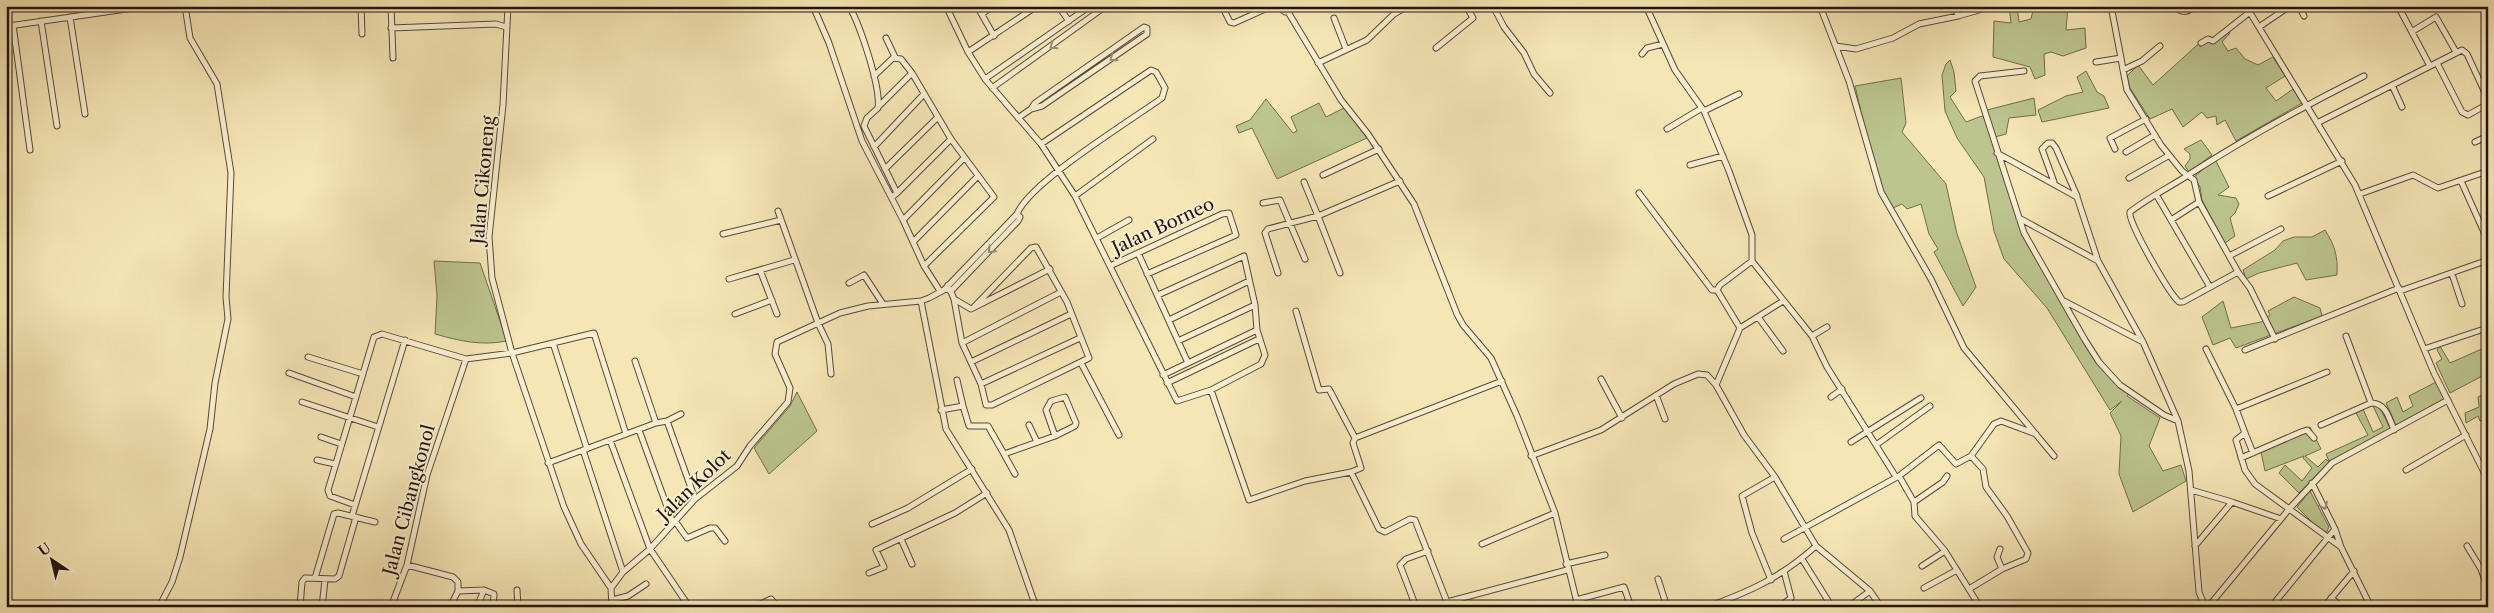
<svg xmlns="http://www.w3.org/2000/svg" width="2494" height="613" viewBox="0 0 2494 613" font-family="'Libre Caslon Text',serif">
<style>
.green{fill:#bcc58e;stroke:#706c4e}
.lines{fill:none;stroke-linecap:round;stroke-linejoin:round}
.minor-casing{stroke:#584838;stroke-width:7}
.minor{stroke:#f9efd0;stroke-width:5}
.oneway{stroke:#998c79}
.labels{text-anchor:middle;stroke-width:4;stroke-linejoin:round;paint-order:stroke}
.street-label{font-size:18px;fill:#23140e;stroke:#f9efd0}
</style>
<rect width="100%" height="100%" fill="#f6e6b6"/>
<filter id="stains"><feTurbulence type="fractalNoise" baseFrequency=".004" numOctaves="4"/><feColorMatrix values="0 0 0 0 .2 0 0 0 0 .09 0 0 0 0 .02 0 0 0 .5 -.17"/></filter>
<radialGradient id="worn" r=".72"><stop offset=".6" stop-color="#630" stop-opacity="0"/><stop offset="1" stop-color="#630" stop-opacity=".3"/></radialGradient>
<!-- green -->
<path class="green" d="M 2009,6 L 2017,6 L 2019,22 L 2031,19 L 2034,6 L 2068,6 L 2066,30 L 2085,28 L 2086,48 L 2063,56 L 2051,52 L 2044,54 L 2045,75 L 2035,79 L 2030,67 L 1993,57 L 1994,21 L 2011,23 Z
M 2226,28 L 2230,33 L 2222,42 L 2228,51 L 2236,48 L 2245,59 L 2258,65 L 2273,57 L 2285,76 L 2266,88 L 2276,101 L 2293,89 L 2302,103 L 2236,141 L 2225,120 L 2217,125 L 2216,116 L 2207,118 L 2202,112 L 2183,127 L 2172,109 L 2150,119 L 2130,88 L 2127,76 L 2138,65 L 2153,85 L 2205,38 L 2213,41 Z
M 1950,60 L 1954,72 L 1956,91 L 1950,97 L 1966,122 L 1982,116 L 1988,124 L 2031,245 L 2073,321 L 2112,377 L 2112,380 L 2129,394 L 2127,396 L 2160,418 L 2149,446 L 2163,471 L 2181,465 L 2186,481 L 2133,512 L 2119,474 L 2121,436 L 2110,413 L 2122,401 L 2110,410 L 2047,308 L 2004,259 L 1994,231 L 1984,177 L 1957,138 L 1945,111 L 1942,75 L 1946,64 Z
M 2086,71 L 2097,92 L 2104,96 L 2109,108 L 2042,122 L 2038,110 L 2066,96 L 2083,92 L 2077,77 Z
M 1901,78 L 1906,123 L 1902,132 L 1946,184 L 1957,234 L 1976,287 L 1963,306 L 1934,252 L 1938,249 L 1929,234 L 1921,204 L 1907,209 L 1902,204 L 1893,208 L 1878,185 L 1855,86 Z
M 2034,98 L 2036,115 L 2009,118 L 2006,134 L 1995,137 L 1987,110 Z
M 1266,99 L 1293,133 L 1297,131 L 1291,117 L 1319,103 L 1326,117 L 1344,108 L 1367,138 L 1277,179 L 1252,128 L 1239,133 L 1236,126 L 1250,120 Z
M 2201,140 L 2212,155 L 2189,172 L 2185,166 L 2190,159 L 2190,154 L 2184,149 Z
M 2215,159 L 2229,187 L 2218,195 L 2236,198 L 2239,204 L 2235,213 L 2230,218 L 2235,236 L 2225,243 L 2202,200 L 2200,187 L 2194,177 Z
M 2325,230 C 2335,246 2338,256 2337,275 L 2306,280 L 2297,263 L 2259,273 L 2246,279 L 2243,270 L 2275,250 L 2283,241 L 2294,237 L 2312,237 Z
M 434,261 L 480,263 L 507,341 C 481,346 460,341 435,334 L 437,296 Z
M 2294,297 L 2320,308 L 2322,316 L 2236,348 L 2230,338 L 2213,345 L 2202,317 L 2223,301 L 2231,328 L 2261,322 L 2270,315 L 2268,311 Z
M 2440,346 L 2450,363 L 2484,348 L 2488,354 L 2488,373 L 2450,393 L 2436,363 L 2442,359 L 2437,350 Z
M 2440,380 L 2448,397 L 2396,425 L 2386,403 L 2397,397 L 2403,412 L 2413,406 L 2409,396 Z
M 2486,388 L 2488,388 L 2488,418 L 2480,421 L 2478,416 L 2466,423 L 2465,413 L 2479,407 L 2478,397 L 2488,392 Z
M 797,392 L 817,431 L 769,474 L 754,448 L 790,406 Z
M 2378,404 L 2391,430 L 2329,461 L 2326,454 L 2368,435 L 2356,413 L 2363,409 L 2373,432 L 2383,427 L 2373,406 Z
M 2310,427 L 2321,449 L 2305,456 L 2318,467 L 2326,459 L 2329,462 L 2299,493 L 2279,473 L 2285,465 L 2302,481 L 2312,468 L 2303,458 L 2304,456 L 2265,471 L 2261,452 Z
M 2310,491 L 2329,527 L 2325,535 L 2297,507 Z"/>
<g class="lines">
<!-- minor casing -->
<g class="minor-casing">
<path id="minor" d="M 361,6 L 362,34
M 391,6 L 393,58
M 508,6 L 503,105 L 489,237 L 492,278 L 512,353 L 564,507 L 581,544 L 611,588 L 612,607
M 813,6 L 829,43 L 862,141 L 903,220 L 924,266 L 940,291
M 849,6 C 860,25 881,87 878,108 L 867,118 L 864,126 L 897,193 L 892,197
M 946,6 L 968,52 L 985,79 L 1041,144 L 1075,196 L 1153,139
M 977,6 L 994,36
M 1058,6 L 1069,21
M 1222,6 L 1230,22 L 1234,23 L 1272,6
M 1277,6 L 1285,12 L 1290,11 L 1294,6
M 1493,6 L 1504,27 L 1524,53 L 1534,74 L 1550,93
M 1646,6 L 1675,70 L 1704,111 L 1729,171 L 1752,235 L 1752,261 L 1812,336 L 1827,367 L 1896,477
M 1820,6 L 1849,81 L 1881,192 L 1931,279 L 1964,348 L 2054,456
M 1955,6 L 1958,16 L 1993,6
M 2175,6 C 2182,15 2189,11 2197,6
M 2246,6 L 2355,185 L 2434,373 L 2488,480
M 2299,6 L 2304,16
M 2398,6 L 2430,66
M 1288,12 L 1341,100 L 1368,134 L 1414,204 L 1457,314 L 1463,325 L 1491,358 L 1517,416 L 1555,513 L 1578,607
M 982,14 L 993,6
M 70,17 L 85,114
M 1334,18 L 1346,49
M 41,21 L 57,126
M 13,25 L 30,150
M 9,26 L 147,6
M 2259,27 L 2290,6
M 391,28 L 496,24 L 506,27
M 2413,31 L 2436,17 L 2456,52
M 886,38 L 895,57
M 2201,43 L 2208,39 L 2213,41 L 2250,12
M 1836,46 L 1856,49 L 1893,38 L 1919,24 L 1958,16
M 1436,48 L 1473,18 L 1466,6
M 968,52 L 1037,6
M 1642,54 L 1647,48 L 1663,44
M 2121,58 L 2123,70 L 2142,61 L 2160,46
M 2096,62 L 2121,58 L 2111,6
M 1318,63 L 1367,40 L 1394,14 L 1408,6
M 2437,63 L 2462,112 L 2468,115 L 2488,104
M 2123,70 L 2127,90 L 2161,145 L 2182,171 L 2194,180 L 2199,202 L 2238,272 L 2183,302 L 2179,302 C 2169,293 2127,221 2130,212 C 2149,197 2172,186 2193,172 C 2248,137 2306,105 2364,76
M 2024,71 L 1980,76 L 1975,81 L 2024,233 L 2085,340 L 2099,362 L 2120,385 L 2164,415 L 2178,421
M 874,76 L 893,58 L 901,59 L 912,73 L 951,139 L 994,197 L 924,266
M 985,79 L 1090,6
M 2480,82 L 2488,78
M 2392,85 L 2402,107
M 992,88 L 1106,6
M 878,107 L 912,73
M 1704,111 L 1739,94
M 1018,118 L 1031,109 L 1042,106 L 1147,34 L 1147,28 L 1144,27 L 1035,103 L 1031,109
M 2317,123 L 2462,50 L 2467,54 L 2488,99
M 1667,129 L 1702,108
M 2475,142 L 2488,136
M 874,147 L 924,94
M 2115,149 L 2110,138 L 2146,119
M 2126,152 L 2155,135
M 1997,153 L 2077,197 L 2098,261 L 2143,342 L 2178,421 L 2189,471 L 2199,592 L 2205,607
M 1690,165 L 1723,156
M 885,169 L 938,117
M 1323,175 L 1379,149
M 2129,178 L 2168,156
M 2461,181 L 2488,241
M 2054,182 L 2042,149 L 2048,143 L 2052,143 L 2056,148 L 2077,196
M 897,193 L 951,139
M 1639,193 L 1712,290 L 1717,290
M 2360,194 L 2413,175 L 2438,188 L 2488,171
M 1075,196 L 1177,401 L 1211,390 L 1261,364 L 1265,355 L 1257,330
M 2157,196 L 2210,287
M 2268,196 L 2342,161
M 1263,203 L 1280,200 L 1305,259
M 778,211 L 818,323 L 828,344 L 831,374
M 2019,218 L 2098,261
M 903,220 L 964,158
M 2171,220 L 2199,202
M 723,234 L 781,220
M 1097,238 L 1129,220
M 913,242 L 978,176
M 1138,253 L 1188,363
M 2229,256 L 2281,229
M 1110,266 L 1222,214 L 1229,213 L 1236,235 L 1147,274
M 760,270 L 777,314
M 2238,272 L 2250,288 L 2275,339
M 1278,273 L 1265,233 L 1268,229 L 1318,216 L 1304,182
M 1340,273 L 1318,216 L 1400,181
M 2452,274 L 2462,304
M 729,279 L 794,260
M 849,283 L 864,275 L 883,304
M 948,285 L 954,299 L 962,343 L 981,384 L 986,405 L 992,405 L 1089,358 L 1067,302 L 1036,247 L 1031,248 L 974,307
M 948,290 L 951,291 L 1018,221 L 1020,217 L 1017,214
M 2400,291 L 2488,260
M 1158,295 L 1244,256 L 1255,305 L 1178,341
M 954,299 L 971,309 L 1050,269
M 921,301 L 946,429 L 1009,530 L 1036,607
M 2064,301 L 2143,342
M 1296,311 L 1319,390 L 1329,389 L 1355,438
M 735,314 L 772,300
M 1758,317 L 1783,351
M 1169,320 L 1249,281
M 1740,328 L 1783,301
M 1812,336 L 1827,327
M 2346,336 L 2371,403
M 553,343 L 587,449
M 962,343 L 1061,292
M 2206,349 L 2236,409 L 2245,433 L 2236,440 L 2245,470 L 2255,484 L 2341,547
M 2424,349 L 2487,328
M 2245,350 L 2399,288
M 308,357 L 363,374
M 635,361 L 656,423
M 971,362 L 1071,314
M 1081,363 L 1119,435
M 289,373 L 356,397
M 1163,375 L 1257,330 L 1255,305
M 1601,379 L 1622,418
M 957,380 L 963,406
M 1167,383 L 1259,339
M 981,384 L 1080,338
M 1716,385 L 1740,328 L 1717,290 L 1720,285 L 1752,261
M 1211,390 L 1249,500 L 1305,481 L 1351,472
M 1656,395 L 1665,419
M 1831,397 L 1842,389
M 302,402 L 378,427
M 2236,409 L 2327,372
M 941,410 L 963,406 L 969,426 L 988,426 L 1004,454 L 1055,436 L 1046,410 L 1051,401 L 1065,397 L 1076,423 L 1075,426 L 1055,436
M 667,421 L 695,499
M 1029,425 L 1037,442
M 2321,425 L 2371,403 C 2386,403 2389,418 2394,430
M 639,430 L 673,523
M 2245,433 L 2253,453
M 321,437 L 341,444
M 610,440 L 650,549 L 688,605
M 1851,442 L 1921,398
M 1876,445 L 1930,406
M 583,450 L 623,572
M 1004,454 L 1015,474
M 1531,456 L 1601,430 L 1674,384 L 1698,374 L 1707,375 L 1716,385 L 1744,435 L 1775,477 L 1816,546 L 1870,591 L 1881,607
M 1971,456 L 1994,424 L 2001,421 L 2036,434
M 2241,458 L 2301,432 L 2307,430 L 2314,438
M 317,460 L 335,464
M 548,463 L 656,423 L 667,421 L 681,414
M 2406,470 L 2466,435
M 1899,476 L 1914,502 L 1915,516 L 1945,551 L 1980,607
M 2312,483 L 2335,529 L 2341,547 L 2371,607
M 2191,490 L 2232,502
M 1914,502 L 1943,482 L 1947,476
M 355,505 L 330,496 L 328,490 L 374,337 L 382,334 L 466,359
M 352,516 L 405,340
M 675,521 L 687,538 L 710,528 L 715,528 L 725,541
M 872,524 L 908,508 L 972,469
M 901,539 L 912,564
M 1784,539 L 1899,476 L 1939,445 L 1956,464 L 1971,456 L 1983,469 L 1986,487 L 2007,516 L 2028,553 L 2026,559 L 2002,569 L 1969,589
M 1482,544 L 1555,513
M 2195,546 L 2232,502 L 2281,519
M 2467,546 L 2481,569 L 2488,589
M 2000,549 L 1997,557 L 2002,569
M 1802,559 L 1832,607
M 1566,564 L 1605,555
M 407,565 L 453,577 L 458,582 L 458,591
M 1922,566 L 1945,551
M 869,573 L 884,567 L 876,550 L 955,513 L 987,493
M 315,578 L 334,514 L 338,513 L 375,522
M 1658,579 L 1667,607
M 1771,580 L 1752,533 L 1742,496 L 1775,477
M 611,588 L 623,572 L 650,549 L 695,499 L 737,466 L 750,446 L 788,402 L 790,388 L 775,354 L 777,342 L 840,313 L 868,306 L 921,301 L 929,298 L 944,290 L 1017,214 C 1030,182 1130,121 1162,98 L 1165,88 L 1156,72 L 1151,70 L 1041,144
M 1924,588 L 1957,570
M 517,590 L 518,607
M 2331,598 L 2342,607
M 612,600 L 628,596 L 646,584
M 1576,600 L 1624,587 L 1631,607
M 1447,602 L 1415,520 L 1410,519 L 1385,532 L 1379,529 L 1351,472 L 1361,468 L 1353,443 L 1355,438 L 1502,381
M 159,607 L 172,582 L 180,557 L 210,429 L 215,383 L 228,319 L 226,297 L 231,173 L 217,84 L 190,38 L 185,6
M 300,607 L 302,582 L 305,578 L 335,579 L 339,576 L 356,517
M 322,607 L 325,580
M 391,607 L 407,565 L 427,475 L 466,359 L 512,353 L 594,333 L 626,434
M 450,607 L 458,591 L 484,590 L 494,594 L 493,607
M 477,607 L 484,590
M 754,607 L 771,599 L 778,607
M 1416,607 L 1400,565 L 1406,559 L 1428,551
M 1449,607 L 1447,602 L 1567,570
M 1707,607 C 1751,591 1780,578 1816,546
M 1779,607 L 1791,598 L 1784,571
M 1848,607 L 1870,591
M 2208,607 L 2290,508 L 2332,463 L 2448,400
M 2271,607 L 2335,529
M 2324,607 L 2354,571"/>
</g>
<!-- minor -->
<use href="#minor" class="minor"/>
</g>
<!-- one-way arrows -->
<defs><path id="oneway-chevron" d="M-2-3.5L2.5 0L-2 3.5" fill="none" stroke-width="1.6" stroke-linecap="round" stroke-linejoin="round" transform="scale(1.25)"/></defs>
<g class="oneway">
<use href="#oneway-chevron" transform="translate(1053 46) rotate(145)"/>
<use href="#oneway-chevron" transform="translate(1113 58) rotate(146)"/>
<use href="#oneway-chevron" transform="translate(991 250) rotate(135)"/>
<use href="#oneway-chevron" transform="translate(2324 506) rotate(64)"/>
</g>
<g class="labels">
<!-- street labels -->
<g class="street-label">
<text transform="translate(483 180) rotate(-85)" y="6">Jalan Cikoneng</text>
<text transform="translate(1163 226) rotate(-25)" y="6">Jalan Borneo</text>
<text transform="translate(694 485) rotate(-44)" y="6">Jalan Kolot</text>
<text transform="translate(409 500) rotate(-75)" y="6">Jalan Cibangkonol</text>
</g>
</g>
<!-- margin -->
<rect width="2494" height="613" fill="none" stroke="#f6e6b6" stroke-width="25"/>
<rect x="8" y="8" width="2479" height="598" fill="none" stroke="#23140e" stroke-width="2.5"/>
<rect x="12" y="12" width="2469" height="588" fill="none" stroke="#23140e"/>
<!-- north arrow -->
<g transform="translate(52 560) rotate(325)" stroke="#f9efd0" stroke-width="4" paint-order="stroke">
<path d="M0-4L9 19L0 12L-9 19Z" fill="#23140e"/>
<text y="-8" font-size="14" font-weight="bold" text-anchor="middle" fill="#23140e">U</text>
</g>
<rect width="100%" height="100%" filter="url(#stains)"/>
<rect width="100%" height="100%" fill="url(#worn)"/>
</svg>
